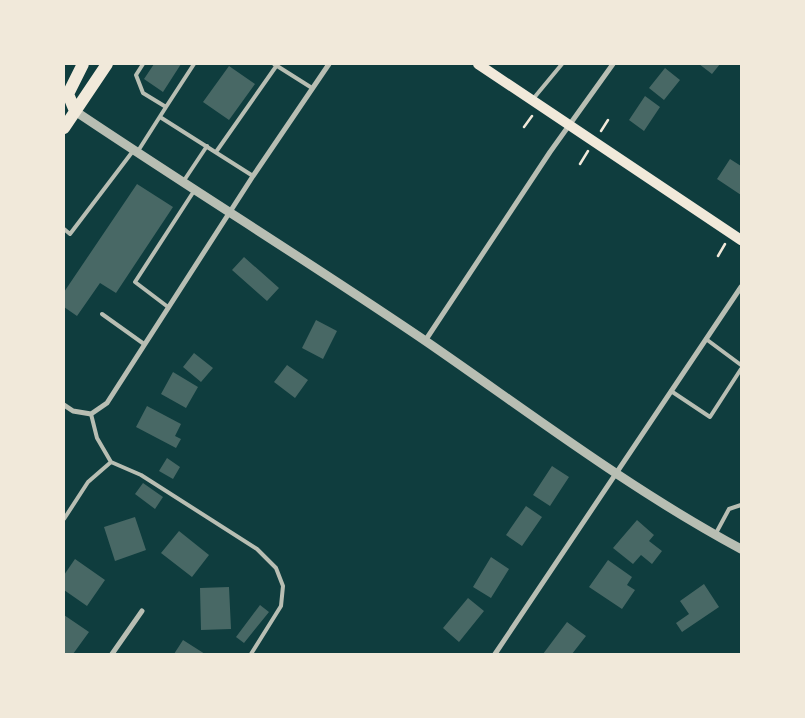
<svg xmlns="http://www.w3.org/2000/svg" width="805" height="718" viewBox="0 0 805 718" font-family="'DejaVu Sans',sans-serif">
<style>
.building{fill:#486865}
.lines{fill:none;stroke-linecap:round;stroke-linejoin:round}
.path{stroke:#f1e9da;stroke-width:2.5}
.service{stroke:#b8beb3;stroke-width:4}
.minor{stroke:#b8beb3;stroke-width:5}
.tertiary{stroke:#b8beb3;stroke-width:9}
.secondary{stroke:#f1e9da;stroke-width:10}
.primary{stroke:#f1e9da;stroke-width:12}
</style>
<rect width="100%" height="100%" fill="#0f3d3e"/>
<!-- building -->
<path class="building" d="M 154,64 L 181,64 L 163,92 L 144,79 Z
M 699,64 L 720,64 L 712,74 Z
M 229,66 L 255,84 L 229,120 L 203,102 Z
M 665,68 L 680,80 L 664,100 L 649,88 Z
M 645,96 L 660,107 L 644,131 L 629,120 Z
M 730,159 L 741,166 L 741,195 L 717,179 Z
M 137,184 L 173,207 L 116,293 L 100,283 L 77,316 L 64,307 L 64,292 Z
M 244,257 L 279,288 L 267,301 L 232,270 Z
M 316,320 L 337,331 L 323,359 L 302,348 Z
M 194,353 L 213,368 L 201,382 L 183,367 Z
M 287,365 L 308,380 L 295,398 L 274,382 Z
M 173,372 L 198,387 L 186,408 L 161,394 Z
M 147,406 L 181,424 L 175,436 L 181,439 L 176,448 L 136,427 Z
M 167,458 L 180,467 L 173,479 L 159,471 Z
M 552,466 L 569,477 L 550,506 L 533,495 Z
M 143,483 L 163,497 L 155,509 L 135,494 Z
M 526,506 L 542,517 L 522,546 L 506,535 Z
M 135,517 L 146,550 L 115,561 L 104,527 Z
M 637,520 L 654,535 L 649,541 L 662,551 L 652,564 L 641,555 L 633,564 L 613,548 Z
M 179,531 L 209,555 L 192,577 L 161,553 Z
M 491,557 L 509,569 L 491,598 L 473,587 Z
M 75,559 L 105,580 L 87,606 L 64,590 L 64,575 Z
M 608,560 L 632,577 L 627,585 L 635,590 L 622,609 L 589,587 Z
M 704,584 L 719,607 L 682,632 L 676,623 L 689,614 L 680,601 Z
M 229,587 L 231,629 L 201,630 L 200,588 Z
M 468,598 L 484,611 L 459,642 L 443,628 Z
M 260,605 L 269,612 L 244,643 L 236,637 Z
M 64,615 L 89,632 L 73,654 L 64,654 Z
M 567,622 L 586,636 L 572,654 L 543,654 Z
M 183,640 L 205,654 L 174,654 Z"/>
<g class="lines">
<!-- path -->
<path class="path" d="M 524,127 L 532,116
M 601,131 L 608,120
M 580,164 L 588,151
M 718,256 L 725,244"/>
<!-- service -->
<path class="service" d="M 143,64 L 136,75 L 143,93 L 166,107 L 194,64
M 274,64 L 312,88
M 533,99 L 562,64
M 160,117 L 253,176
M 138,151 L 166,107
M 216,152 L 277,65
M 183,182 L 207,146
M 64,229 L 70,234 L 133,151
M 168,307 L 135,282 L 194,191
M 102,314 L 144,344
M 706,339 L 741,365
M 671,391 L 710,417 L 741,369
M 91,414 L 97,438 L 111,462
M 64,519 L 88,482 L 111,462 L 141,475 L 257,549 L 276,568 L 283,586 L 281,606 L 251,654
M 715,535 L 729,509 L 741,505"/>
<!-- minor -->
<path class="minor" d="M 425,341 L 550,152 L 613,64
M 64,405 L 73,411 L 91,414 L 107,403 L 253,176 L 329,64
M 112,654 L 142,611
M 495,654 L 741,287"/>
<!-- tertiary -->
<path class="tertiary" d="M 75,111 C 191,189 311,263 427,342 C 530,413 631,490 741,549"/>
<!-- secondary -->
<path class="secondary" d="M 478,64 L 741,240"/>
<!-- primary -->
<path class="primary" d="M 75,111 L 68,94 L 83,64
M 64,128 L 107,64"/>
</g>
<!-- border -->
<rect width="805" height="718" fill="none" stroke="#f1e9da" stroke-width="130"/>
</svg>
